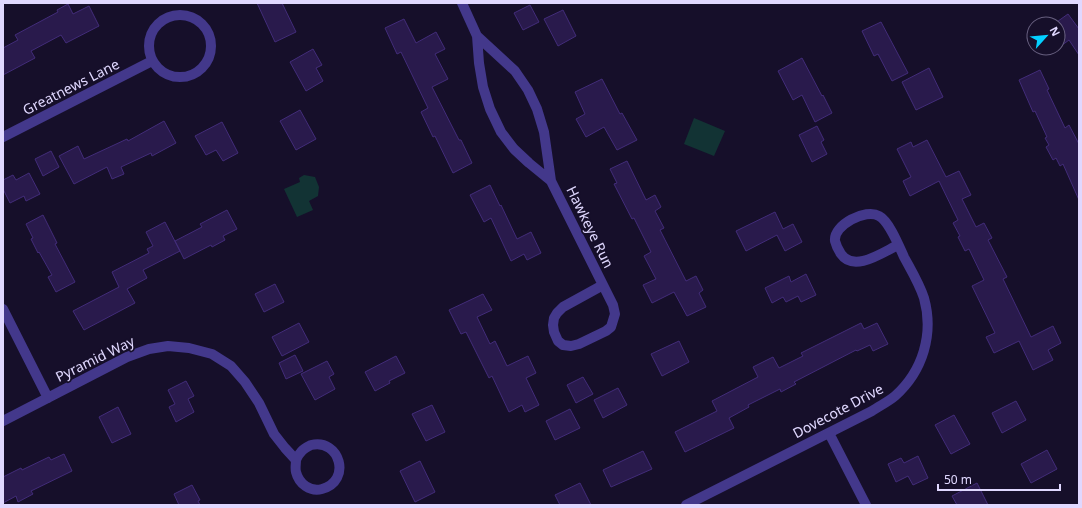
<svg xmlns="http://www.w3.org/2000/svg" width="1082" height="508" viewBox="0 0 1082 508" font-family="'Noto Sans',sans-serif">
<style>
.green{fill:#123334}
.building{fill:#291a4c;stroke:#422c79}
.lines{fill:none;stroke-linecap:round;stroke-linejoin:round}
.minor{stroke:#43388b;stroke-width:10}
.labels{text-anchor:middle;stroke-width:3.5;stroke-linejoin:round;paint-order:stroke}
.street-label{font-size:14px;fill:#e0d8ff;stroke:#160f2a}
</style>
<rect width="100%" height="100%" fill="#160f2a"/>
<!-- green -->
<path class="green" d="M 694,118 L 725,131 L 714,156 L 684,144 Z
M 304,175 L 315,177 L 319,187 L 318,196 L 309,201 L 313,210 L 297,217 L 284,189 L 300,182 L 299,178 Z"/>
<!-- building -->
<path class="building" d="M 257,3 L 282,3 L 296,32 L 275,42 Z
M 68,4 L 73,14 L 89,6 L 99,26 L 66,43 L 61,35 L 31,51 L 35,58 L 3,75 L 3,48 L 18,40 L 15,35 L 58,12 L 57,10 Z
M 530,5 L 539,22 L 523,30 L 514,13 Z
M 563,10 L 576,36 L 558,46 L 544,19 Z
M 1068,14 L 1079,29 L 1079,55 L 1069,40 L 1050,54 L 1046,48 L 1058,48 L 1058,24 L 1054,24 Z
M 404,19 L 416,43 L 436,32 L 445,49 L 435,54 L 448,79 L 432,87 L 459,140 L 461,140 L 472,163 L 453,173 L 435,136 L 433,137 L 421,112 L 428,108 L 401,52 L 397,54 L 385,28 Z
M 881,22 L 908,73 L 892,81 L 878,54 L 874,56 L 862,31 Z
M 313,49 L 322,65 L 316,68 L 323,81 L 306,91 L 290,62 Z
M 802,58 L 822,96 L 823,95 L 832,113 L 815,122 L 802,95 L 793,100 L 778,71 Z
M 929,68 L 943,97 L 916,110 L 902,82 Z
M 1040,70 L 1049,89 L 1047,90 L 1065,128 L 1069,125 L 1079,144 L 1079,200 L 1063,164 L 1060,166 L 1056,158 L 1053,160 L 1046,147 L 1049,145 L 1045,138 L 1047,137 L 1035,111 L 1033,112 L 1019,80 Z
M 602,79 L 620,114 L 622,113 L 637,140 L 617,150 L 604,127 L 586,137 L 576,119 L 585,114 L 575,92 Z
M 300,110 L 316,139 L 296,150 L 280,121 Z
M 164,121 L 176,143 L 152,156 L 151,153 L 121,167 L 124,174 L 112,179 L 107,167 L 74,184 L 59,156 L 78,146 L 84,159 L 127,139 L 128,141 Z
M 222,122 L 238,153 L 223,161 L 216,150 L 206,155 L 195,136 Z
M 817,126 L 824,140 L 821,142 L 827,154 L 812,162 L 799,135 Z
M 927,140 L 946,177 L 959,171 L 971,195 L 962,199 L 976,227 L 984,223 L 992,238 L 988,240 L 1007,277 L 1003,279 L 1031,337 L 1053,326 L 1061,343 L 1048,350 L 1053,360 L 1033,370 L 1019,341 L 994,353 L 986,337 L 995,333 L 972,286 L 984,280 L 969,249 L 965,251 L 958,237 L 960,236 L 953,223 L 958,220 L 939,181 L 910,196 L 903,181 L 911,177 L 897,149 L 911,142 L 913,147 Z
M 51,151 L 59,167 L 43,176 L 35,159 Z
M 627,161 L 646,200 L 655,195 L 661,207 L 655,211 L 664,228 L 660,230 L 686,281 L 696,276 L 703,290 L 699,293 L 706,307 L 687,316 L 674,292 L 652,303 L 643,285 L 656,279 L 644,256 L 651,252 L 634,218 L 632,219 L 614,184 L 617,183 L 610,169 Z
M 29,173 L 40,194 L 26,201 L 24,196 L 10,203 L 3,189 L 3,180 L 13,175 L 16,180 Z
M 490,185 L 500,206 L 501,205 L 517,239 L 531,232 L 541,253 L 527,260 L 524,254 L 511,261 L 491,218 L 484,222 L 470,195 Z
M 227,210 L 237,229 L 223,236 L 225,240 L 212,247 L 211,245 L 184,259 L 175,241 L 202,227 L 200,224 Z
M 775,212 L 783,229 L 793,224 L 802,242 L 785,251 L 777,235 L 746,251 L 736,231 Z
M 43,215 L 57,243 L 55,244 L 75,282 L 56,292 L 48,277 L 52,275 L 39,252 L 38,253 L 31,239 L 33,238 L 26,224 Z
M 165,222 L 180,251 L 143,270 L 147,278 L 127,289 L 135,303 L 84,330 L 73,311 L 119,287 L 112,272 L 149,253 L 147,249 L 153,246 L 146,232 Z
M 806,274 L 816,295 L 801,302 L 798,296 L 786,302 L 783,297 L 772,303 L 765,288 L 789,276 L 791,282 Z
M 275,284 L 284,302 L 264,312 L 255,294 Z
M 483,294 L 492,310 L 477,317 L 490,344 L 495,341 L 507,366 L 528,356 L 536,373 L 526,378 L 539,405 L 525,412 L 522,405 L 509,412 L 492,376 L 489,378 L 466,332 L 461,334 L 449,310 Z
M 299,323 L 309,342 L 282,356 L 272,337 Z
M 861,323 L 864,329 L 877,323 L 888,344 L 873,351 L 870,345 L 857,351 L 856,350 L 794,382 L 796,384 L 781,392 L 780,389 L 748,405 L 749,407 L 729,418 L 734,428 L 685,452 L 675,432 L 717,411 L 712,401 L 758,377 L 753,367 L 773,357 L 779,368 L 803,356 L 801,353 Z
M 679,341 L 689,362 L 662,376 L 651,354 Z
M 295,355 L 303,371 L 286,379 L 279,363 Z
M 396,356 L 405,373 L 389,381 L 390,383 L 375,391 L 365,372 Z
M 327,361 L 334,374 L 329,377 L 335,389 L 315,400 L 301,374 Z
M 583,377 L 593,394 L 576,403 L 567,385 Z
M 186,381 L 194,396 L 188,399 L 194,412 L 176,422 L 169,407 L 175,404 L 168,390 Z
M 618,388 L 627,405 L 603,418 L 594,400 Z
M 1016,401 L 1026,420 L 1002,433 L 992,413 Z
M 432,405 L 445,432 L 426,441 L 412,414 Z
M 118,407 L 131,434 L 112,443 L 99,417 Z
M 570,409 L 580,428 L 555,440 L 546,421 Z
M 954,415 L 970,444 L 951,454 L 935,425 Z
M 1047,450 L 1057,469 L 1031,483 L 1021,464 Z
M 643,451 L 652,469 L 611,487 L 603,470 Z
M 64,454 L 72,471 L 31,491 L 33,494 L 18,502 L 16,496 L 3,503 L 3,477 L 21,468 L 22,470 L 49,457 L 51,460 Z
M 918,456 L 928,478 L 913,485 L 908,476 L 896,482 L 888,464 L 901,458 L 904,463 Z
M 420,461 L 435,492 L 415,502 L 400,471 Z
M 580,483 L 591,505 L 560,505 L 555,495 Z
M 977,483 L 988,505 L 957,505 L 952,496 Z
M 192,485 L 200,500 L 198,501 L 200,505 L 179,505 L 174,494 Z"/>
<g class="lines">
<!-- minor -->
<path class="minor" d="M 462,3 L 477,36 L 479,63 L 483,87 L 490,109 L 501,132 L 514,149 L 529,163 L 551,181
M149 46a31 31 0 1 1 62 0a31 31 0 1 1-62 0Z
M 477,36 L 515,71 L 528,90 L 537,109 L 544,132 L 551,181 L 613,305 L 615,314 L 611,327 L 606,331 L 579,344 L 571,346 L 563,345 L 558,341 L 554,332 L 553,325 L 554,318 L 557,313 L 563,307 L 603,285
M 3,137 L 152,61
M 3,309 L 48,398
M 3,421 L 127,357 L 149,349 L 168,346 L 189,348 L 212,354 L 231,366 L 245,382 L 259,403 L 274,434 L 285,448 L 296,460 C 296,464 295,468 296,472 C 299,484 310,492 322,489 C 352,481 340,438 311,445 C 307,447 303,449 301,452 C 299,454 297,457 296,460
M 829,433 L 866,505
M 686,505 L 872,411 C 879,406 888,402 895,396 C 923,371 934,334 924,298 C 919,283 911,270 904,257 C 899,246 889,221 879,216 C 866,208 833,225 835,241 C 836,245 839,251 841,254 C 854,273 883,252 898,245"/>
</g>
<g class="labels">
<!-- street labels -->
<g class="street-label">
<text transform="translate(71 87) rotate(-27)" y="5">Greatnews Lane</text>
<text transform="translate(590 227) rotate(64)" y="5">Hawkeye Run</text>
<text transform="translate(95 359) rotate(-26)" y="5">Pyramid Way</text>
<text transform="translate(838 411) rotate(-28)" y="5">Dovecote Drive</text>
</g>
</g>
<!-- border -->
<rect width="1082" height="508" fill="none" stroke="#e0d8ff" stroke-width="8"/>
<!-- north arrow -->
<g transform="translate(1046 36) rotate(63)"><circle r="19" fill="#160f2a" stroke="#675f7f"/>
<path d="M0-3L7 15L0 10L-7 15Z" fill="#04d0ff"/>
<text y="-6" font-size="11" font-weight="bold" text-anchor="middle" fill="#e0d8ff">N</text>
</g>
<!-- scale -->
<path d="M938 484v6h122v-6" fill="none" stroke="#e0d8ff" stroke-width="2"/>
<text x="944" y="484" font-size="12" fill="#e0d8ff" stroke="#160f2a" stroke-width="3" paint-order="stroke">50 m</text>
</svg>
